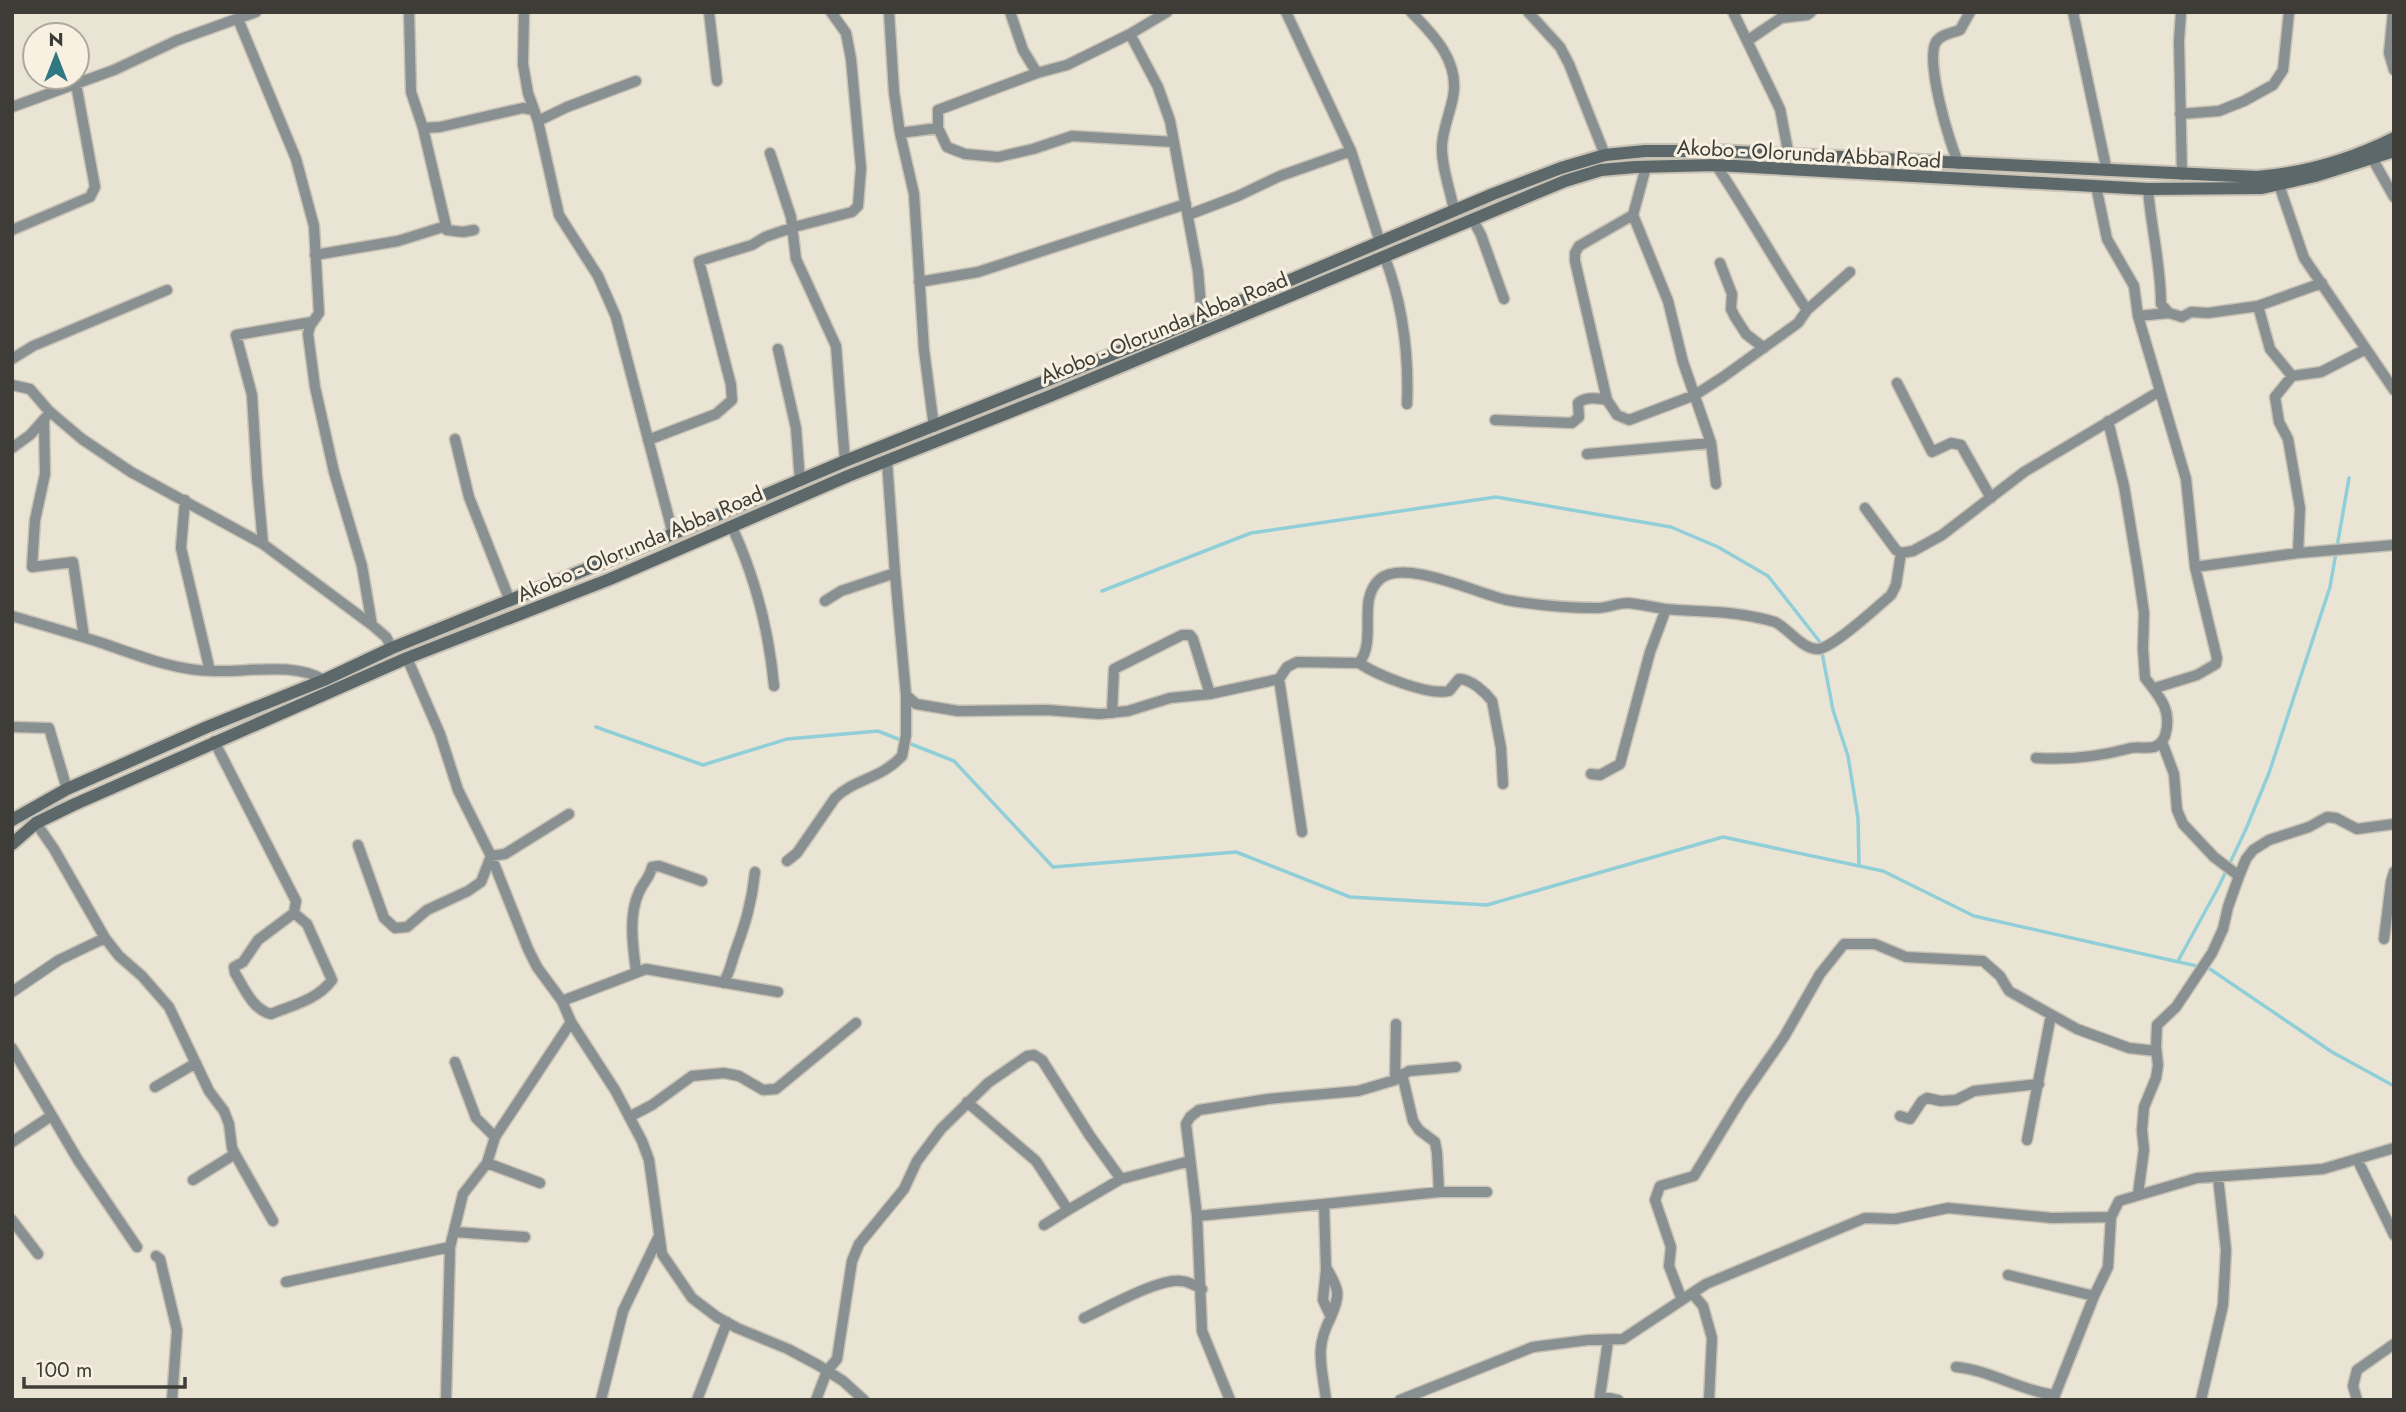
<svg xmlns="http://www.w3.org/2000/svg" width="2406" height="1412" viewBox="0 0 2406 1412" font-family="Jost,sans-serif">
<style>
.lines{fill:none;stroke-linecap:round;stroke-linejoin:round}
.stream{stroke:#91cfd8;stroke-width:3.5}
.minor-casing{stroke:#c8c2b5;stroke-width:13}
.secondary-casing{stroke:#c8c2b5;stroke-width:16}
.minor{stroke:#889091;stroke-width:10}
.secondary{stroke:#5d686a;stroke-width:12}
.labels{text-anchor:middle;stroke-width:6;stroke-linejoin:round;paint-order:stroke}
.street-label{font-size:21px;fill:#3e3c36;stroke:#f8f1e2}
</style>
<rect width="100%" height="100%" fill="#eae4d5"/>
<g class="lines">
<!-- stream -->
<path class="stream" d="M 1102,591 L 1251,533 L 1496,497 L 1671,527 L 1718,547 L 1768,576 L 1820,642 L 1833,710 L 1848,756 L 1858,818 L 1859,866
M 596,727 L 703,765 L 787,739 L 878,731 L 954,761 L 1053,867 L 1236,852 L 1350,897 L 1487,905 L 1723,837 L 1883,871 L 1974,916 L 2210,969 L 2332,1052 L 2394,1086
M 2178,961 L 2219,886 L 2246,829 L 2269,773 L 2330,587 L 2349,478"/>
<!-- minor casing -->
<g class="minor-casing">
<path id="minor" d="M 409,12 L 411,92 L 423,128 L 447,230 L 463,232 L 474,230
M 524,12 L 523,64 L 528,93 L 538,121 L 559,215 L 598,276 L 616,317 L 673,534
M 709,12 L 717,81
M 889,12 L 894,92 L 900,133 L 914,194 L 924,350 L 934,427
M 1010,12 L 1023,50 L 1037,73
M 1167,12 L 1130,34 L 1067,65 L 1037,73 L 938,110 L 938,128 L 947,147 L 965,154 L 998,157 L 1033,149 L 1072,136 L 1174,142
M 1286,12 L 1351,151 L 1380,242
M 1411,12 C 1434,35 1460,62 1453,97 C 1450,113 1443,129 1442,145 C 1441,166 1450,189 1454,210
M 1528,12 L 1560,47 L 1569,64 L 1605,155
M 1733,12 L 1780,109 L 1789,156
M 2073,12 L 2107,171
M 2181,12 L 2179,41 L 2182,175
M 2393,12 L 2389,53 L 2394,70
M 238,19 L 296,159 L 314,226 L 319,313 L 310,326 L 308,334 L 315,387 L 334,472 L 362,566 L 372,625
M 1130,34 L 1158,87 L 1170,121 L 1198,271 L 1202,317
M 1747,41 L 1781,18 L 1807,15 L 1811,12
M 12,107 L 114,70 L 178,40 L 256,12
M 2180,114 L 2219,111 L 2244,101 L 2273,85 L 2283,70 L 2289,12
M 538,121 L 567,107 L 636,81
M 423,128 L 440,127 L 523,108 L 534,110
M 900,133 L 938,128
M 770,153 L 791,217 L 796,259 L 836,346 L 845,461
M 2372,158 L 2394,197
M 1959,164 C 1949,143 1925,61 1936,42 C 1941,34 1952,33 1960,30 L 1970,12
M 1716,165 C 1748,213 1775,262 1807,310
M 1646,167 L 1633,215 L 1668,301 L 1683,362 L 1711,443 L 1716,484
M 2279,185 L 2304,258 L 2394,390
M 2096,186 L 2107,239 L 2134,286 L 2138,316 L 2186,479 L 2195,567 L 2217,658 L 2216,664 L 2197,675 L 2155,688
M 2148,189 C 2151,228 2161,265 2161,304 L 2169,313 L 2182,317 L 2191,312 L 2208,313 L 2258,306 L 2322,283
M 1188,215 L 1238,196 L 1280,176 L 1351,151
M 1473,220 L 1481,235 L 1504,299
M 12,230 L 90,197 L 95,187 L 76,84
M 315,255 L 398,241 L 446,226
M 1385,258 C 1403,305 1409,354 1407,404
M 1720,263 L 1732,294 L 1731,309 L 1735,317 L 1746,334 L 1764,348
M 919,282 L 978,272 L 1186,204
M 2258,306 L 2270,349 L 2292,376
M 2138,316 L 2169,313
M 778,349 L 796,428 L 800,481
M 12,359 L 33,346 L 167,290
M 1897,383 L 1932,452 L 1951,443 L 1961,445 L 1991,498
M 12,385 L 30,389 L 49,411 L 82,439 L 131,472 L 263,544 L 372,625 L 386,637 L 392,648
M 1607,400 L 1575,261 L 1575,253 L 1579,246 L 1633,215
M 1495,420 L 1572,423 L 1579,417 L 1578,403 C 1585,397 1598,398 1607,400 L 1617,415 L 1629,420 L 1695,395 L 1723,377 L 1798,323 L 1807,310 L 1850,272
M 44,421 L 45,474 L 35,520 L 32,567 L 73,562 L 84,637
M 455,439 L 469,497 L 510,601
M 648,440 L 716,414 L 732,400 L 731,385 L 699,261 L 752,245 L 765,237 L 794,227 L 852,212 L 858,206 L 861,168 L 851,59 L 846,33 L 831,12
M 12,448 L 30,435 L 46,417
M 1587,454 L 1711,443
M 887,461 L 895,573 L 906,695 L 916,704 L 958,711 L 1047,710 L 1099,714 L 1128,711 L 1170,698 L 1210,694 L 1279,679 L 1287,667 L 1297,662 L 1359,663 C 1378,639 1356,600 1380,579 C 1405,558 1478,594 1507,600 C 1536,605 1568,608 1597,608 C 1608,608 1617,603 1628,603 C 1640,604 1652,607 1665,609 C 1695,612 1725,610 1754,617 C 1761,618 1768,620 1775,622 C 1788,628 1804,651 1819,649 C 1835,646 1877,607 1891,595 L 1896,585 L 1901,553
M 185,500 L 181,548 L 210,671
M 1865,508 L 1896,550 L 1901,553 L 1913,551 L 1942,535 L 2024,472 L 2160,391
M 732,527 C 755,577 769,632 774,686
M 263,544 L 257,477 L 252,395 L 236,335 L 312,322
M 2298,553 L 2300,508 L 2288,439 L 2279,422 L 2275,397 L 2292,376 L 2321,372 L 2364,350
M 2195,567 L 2298,553 L 2394,545
M 825,601 L 841,591 L 895,573
M 12,616 C 43,625 74,634 105,644 C 139,656 177,671 214,671 C 248,672 295,662 324,680
M 407,658 L 440,734 L 458,790 L 491,856 L 528,949 L 537,967 L 562,1001 L 571,1022 L 615,1090 L 642,1141 L 649,1160 L 662,1254 L 692,1298 L 717,1317 L 737,1328 L 788,1349 L 818,1365 L 843,1381 L 864,1400
M 1359,663 C 1377,675 1428,696 1449,691 L 1459,679 C 1471,679 1485,692 1492,701 L 1501,748 L 1503,784
M 1279,679 L 1302,832
M 1112,713 L 1114,669 L 1182,635 L 1190,635 L 1193,639 L 1210,694
M 12,727 L 49,728 L 67,789
M 214,741 L 296,901 L 294,913 L 258,940 L 243,962 L 234,967 L 235,973 C 244,988 253,1010 271,1014 C 293,1005 317,1000 332,980 L 307,924 L 294,913
M 2162,742 L 2174,774 L 2177,810 L 2183,824 L 2214,857 L 2239,876
M 2036,758 C 2067,760 2097,757 2127,749 C 2136,746 2145,749 2154,747 C 2159,745 2163,741 2165,736 C 2173,710 2159,696 2145,678 L 2143,649 L 2144,613 L 2138,571 L 2124,486 L 2108,421
M 1591,774 L 1600,775 L 1620,764 L 1650,652 L 1666,609
M 36,823 L 54,849 L 105,938 L 119,956 L 142,976 L 169,1007 L 209,1091 L 224,1111 L 229,1124 L 232,1148 L 235,1154 L 193,1180
M 358,845 L 384,918 L 395,928 L 407,927 L 427,910 L 468,891 L 481,882 L 491,856 L 505,854 L 569,814
M 787,861 L 797,853 L 835,798 C 854,779 881,779 902,756 L 906,735 L 906,695
M 2384,939 L 2391,882 L 2394,872
M 636,971 C 633,947 628,916 639,892 C 643,883 650,877 652,867 L 659,866 L 702,881
M 723,983 C 730,973 731,963 735,952 C 745,925 752,902 755,872
M 12,992 L 59,960 L 105,938
M 562,1001 L 646,969 L 778,992
M 12,1048 L 78,1160 L 137,1247
M 455,1062 L 476,1118 L 495,1137
M 1402,1074 L 1413,1121 L 1419,1130 L 1435,1142 L 1437,1153 L 1439,1192
M 1395,1080 L 1396,1024
M 155,1087 L 196,1063
M 967,1102 L 1036,1161 L 1068,1210 L 1044,1225
M 1900,1116 L 1910,1119 L 1922,1101 L 1927,1098 L 1941,1101 L 1956,1100 L 1974,1091 L 2039,1084
M 629,1117 L 652,1105 L 692,1076 L 724,1073 L 739,1076 L 763,1090 L 776,1089 L 856,1023
M 2027,1140 L 2051,1015
M 12,1142 L 51,1116
M 235,1154 L 273,1221
M 2357,1159 L 2394,1235
M 487,1163 L 540,1183
M 2138,1194 L 2144,1150 L 2142,1130 L 2144,1107 L 2156,1078 L 2158,1065 L 2156,1047 L 2157,1025 L 2176,1007 L 2212,953 L 2223,929 L 2228,907 L 2239,876 L 2246,859 L 2253,850 L 2269,840 L 2309,827 L 2327,817 L 2336,818 L 2357,829 L 2394,824
M 1324,1204 L 1439,1192 L 1487,1192
M 1068,1210 L 1121,1179 L 1190,1161
M 1197,1216 L 1324,1204 L 1326,1269 L 1323,1300 L 1331,1317 C 1314,1349 1322,1365 1326,1400
M 12,1220 L 38,1254
M 455,1232 L 525,1237
M 156,1256 L 160,1259 L 177,1330 L 172,1400
M 1327,1269 C 1340,1291 1340,1294 1331,1317
M 2008,1275 L 2094,1296
M 286,1282 L 450,1247
M 1692,1293 L 1703,1306 L 1712,1338 L 1709,1400
M 1682,1300 L 1669,1266 L 1671,1247 L 1655,1200 L 1660,1186 L 1694,1176 L 1741,1099 L 1784,1037 L 1820,974 L 1844,944 L 1875,944 L 1906,957 L 1983,961 L 2000,976 L 2009,991 L 2077,1029 L 2129,1048 L 2156,1051
M 1084,1318 C 1106,1308 1159,1278 1181,1281 C 1188,1281 1196,1286 1202,1289
M 1608,1341 L 1600,1396 L 1618,1400
M 1956,1367 C 1990,1370 2021,1391 2055,1395 L 2094,1296 L 2108,1267 L 2111,1217 L 2119,1201 L 2197,1178 L 2323,1169 L 2394,1148
M 446,1400 L 450,1247 L 463,1194 L 487,1163 L 495,1137 L 571,1022
M 601,1400 L 623,1311 L 658,1238
M 697,1400 L 727,1322
M 816,1400 L 827,1371 L 837,1359 L 852,1261 L 859,1244 L 904,1189 L 917,1161 L 941,1129 L 988,1083 L 1027,1056 L 1034,1055 L 1042,1060 L 1090,1136 L 1121,1179
M 1230,1400 L 1202,1331 L 1197,1216 L 1186,1124 L 1190,1117 L 1199,1110 L 1268,1099 L 1358,1091 L 1395,1080 L 1409,1071 L 1456,1067
M 1400,1400 L 1533,1347 L 1588,1340 L 1623,1339 L 1706,1284 L 1865,1218 L 1895,1219 L 1948,1208 L 2052,1218 L 2111,1217
M 2201,1400 L 2223,1305 L 2226,1250 L 2218,1177
M 2357,1400 L 2353,1386 L 2357,1370 L 2394,1344"/>
</g>
<!-- secondary casing -->
<g class="secondary-casing">
<path id="secondary" d="M 12,820 L 67,789 L 207,727 L 324,680 L 392,648 L 673,534 L 845,461 L 1156,337 L 1493,194 L 1561,168 L 1605,155 L 1645,151 L 1717,151 L 2257,177 C 2304,173 2352,159 2394,138
M 12,844 L 36,823 L 73,805 L 407,658 L 610,579 L 848,476 L 1050,396 L 1565,181 L 1601,170 L 1635,167 L 1716,165 L 2148,189 L 2262,188 L 2315,176 L 2394,151"/>
</g>
<!-- minor -->
<use href="#minor" class="minor"/>
<!-- secondary -->
<use href="#secondary" class="secondary"/>
</g>
<g class="labels">
<!-- street labels -->
<g class="street-label">
<text transform="translate(1809 154) rotate(3)" y="7">Akobo - Olorunda Abba Road</text>
<text transform="translate(1164 328) rotate(-22)" y="7">Akobo - Olorunda Abba Road</text>
<text transform="translate(640 544) rotate(-23)" y="7">Akobo - Olorunda Abba Road</text>
</g>
</g>
<!-- border -->
<rect width="2406" height="1412" fill="none" stroke="#3e3c36" stroke-width="28"/>
<!-- north arrow -->
<g transform="translate(56 56)"><circle r="33" fill="#f8f1e2" stroke="#aea99d" stroke-width="2"/>
<path d="M0-5L12 26L0 18L-12 26Z" fill="#317982"/>
<text y="-10" font-size="19" font-weight="bold" text-anchor="middle" fill="#3e3c36">N</text>
</g>
<!-- scale -->
<path d="M24 1377v10h161v-10" fill="none" stroke="#3e3c36" stroke-width="3.5"/>
<text x="35" y="1377" font-size="21" fill="#3e3c36" stroke="#f8f1e2" stroke-width="5" paint-order="stroke">100 m</text>
</svg>
